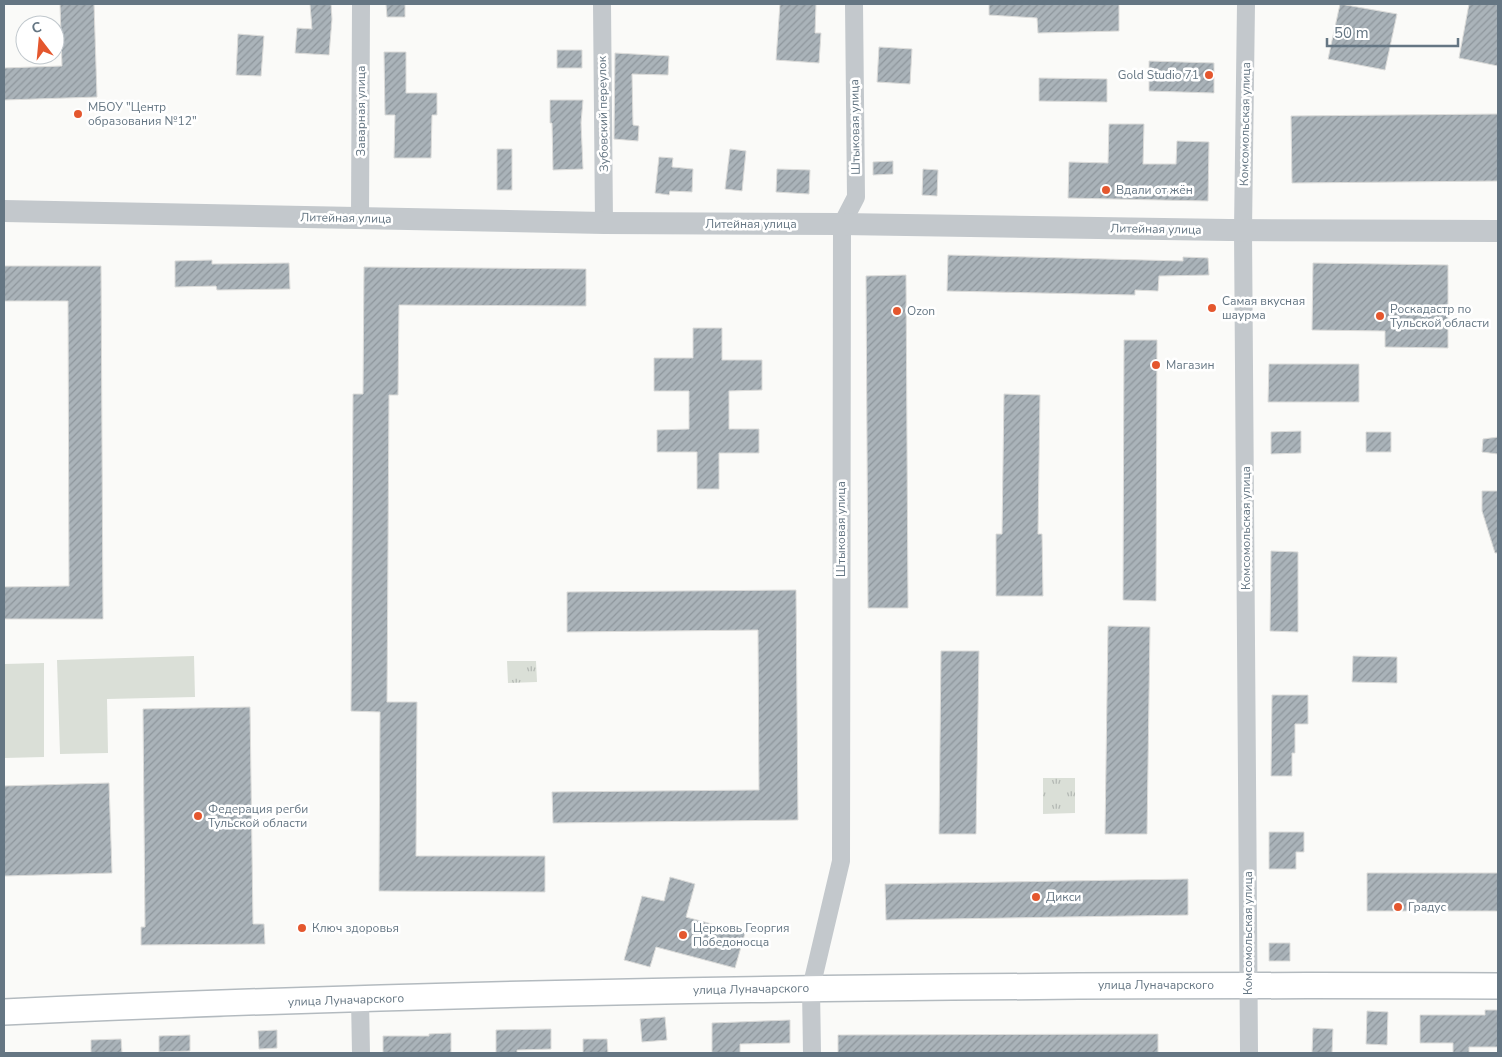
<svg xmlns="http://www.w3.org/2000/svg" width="1502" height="1057" viewBox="0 0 1502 1057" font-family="'Nunito Sans',sans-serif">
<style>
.grass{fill:url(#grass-tufts)}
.pitch{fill:#dadfd7}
.building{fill:url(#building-hatch);stroke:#dcdcda}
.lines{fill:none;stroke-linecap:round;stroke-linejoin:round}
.secondary-casing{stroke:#b3babf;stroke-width:28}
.minor{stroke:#c3c8cc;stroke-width:18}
.tertiary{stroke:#c3c8cc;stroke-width:22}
.secondary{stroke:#fff;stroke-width:25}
.poi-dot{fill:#e4572e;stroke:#fff;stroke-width:2}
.labels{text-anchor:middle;stroke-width:5;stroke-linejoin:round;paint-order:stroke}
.poi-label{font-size:12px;fill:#657683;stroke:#fff;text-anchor:start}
.street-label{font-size:12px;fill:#657683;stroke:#fff}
</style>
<defs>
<pattern id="grass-tufts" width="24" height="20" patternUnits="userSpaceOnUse" patternTransform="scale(1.25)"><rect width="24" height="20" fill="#dadfd7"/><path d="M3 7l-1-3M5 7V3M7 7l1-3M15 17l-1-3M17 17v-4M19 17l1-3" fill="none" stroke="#b4b9b4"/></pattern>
<pattern id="building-hatch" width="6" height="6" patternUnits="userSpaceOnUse" patternTransform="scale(1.25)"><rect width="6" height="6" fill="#aab3b9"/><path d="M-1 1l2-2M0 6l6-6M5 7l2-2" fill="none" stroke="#8e969c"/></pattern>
</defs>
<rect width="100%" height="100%" fill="#fafaf8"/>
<!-- grass -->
<path class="grass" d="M 507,661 L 536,661 L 537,682 L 508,683 Z
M 1043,778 L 1075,778 L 1075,813 L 1043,814 Z"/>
<!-- pitch -->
<path class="pitch" d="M 194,656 L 195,697 L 107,699 L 108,753 L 60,754 L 57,660 Z
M 44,663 L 44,757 L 4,758 L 4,664 Z"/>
<!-- building -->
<path class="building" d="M 60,4 L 94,4 L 97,97 L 4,100 L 4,68 L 62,66 Z
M 310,4 L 331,4 L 332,19 L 329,55 L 295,53 L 297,28 L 312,29 Z
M 386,4 L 405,4 L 405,17 L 387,17 Z
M 780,4 L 816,4 L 815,33 L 821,33 L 819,63 L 776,60 Z
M 989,4 L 1119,4 L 1119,31 L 1038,33 L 1037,18 L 989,15 Z
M 1340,4 L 1397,14 L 1385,70 L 1328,59 Z
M 1469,4 L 1498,4 L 1498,66 L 1459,58 Z
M 238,34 L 264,36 L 261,76 L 236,75 Z
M 879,47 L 912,49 L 910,84 L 877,82 Z
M 557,50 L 582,50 L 582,68 L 557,68 Z
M 384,52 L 406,52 L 406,93 L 437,93 L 437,115 L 432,115 L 431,158 L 394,158 L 395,115 L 385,115 Z
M 615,53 L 669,56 L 668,75 L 632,74 L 633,125 L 639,126 L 638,141 L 614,139 Z
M 1149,61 L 1214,63 L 1214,93 L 1149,91 Z
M 1039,78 L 1107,79 L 1107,102 L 1039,101 Z
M 550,100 L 583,100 L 581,123 L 583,169 L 553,170 L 552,123 L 550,123 Z
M 1498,114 L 1498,181 L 1292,183 L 1291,116 Z
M 1109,124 L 1144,124 L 1143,164 L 1176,164 L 1177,141 L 1209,142 L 1208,201 L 1068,198 L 1069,162 L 1108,163 Z
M 497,149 L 512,149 L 512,190 L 497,190 Z
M 730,149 L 746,151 L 742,191 L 725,189 Z
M 659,157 L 673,158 L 672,167 L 693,169 L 692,192 L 670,191 L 669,195 L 655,193 Z
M 893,161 L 893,174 L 873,175 L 873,162 Z
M 777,169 L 810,170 L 809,194 L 776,192 Z
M 923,169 L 938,170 L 937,196 L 922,195 Z
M 948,255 L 1183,261 L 1183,257 L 1208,258 L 1209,275 L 1159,276 L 1158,291 L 1135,290 L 1135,295 L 947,291 Z
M 212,260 L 212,264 L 289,263 L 290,289 L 217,290 L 216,286 L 175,287 L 175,261 Z
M 1313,263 L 1448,265 L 1448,348 L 1385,347 L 1385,331 L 1312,330 Z
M 4,266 L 101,266 L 103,619 L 4,619 L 4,587 L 69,586 L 68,301 L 4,301 Z
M 364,267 L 586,269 L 586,306 L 399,305 L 398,395 L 389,395 L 387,702 L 417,702 L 416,856 L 545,856 L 545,892 L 379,891 L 380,712 L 351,711 L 353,394 L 363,394 Z
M 906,275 L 908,608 L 868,608 L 866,276 Z
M 693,328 L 722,328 L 722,360 L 762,360 L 762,390 L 729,391 L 729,429 L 759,429 L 759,453 L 719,453 L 719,489 L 697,489 L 697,452 L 657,452 L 657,430 L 689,429 L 689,391 L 654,391 L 654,358 L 693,358 Z
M 1124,340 L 1157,340 L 1156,601 L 1123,600 Z
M 1269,364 L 1359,364 L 1359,402 L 1268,402 Z
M 1004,394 L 1040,395 L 1038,534 L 1042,534 L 1043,596 L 996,596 L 996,534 L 1002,534 Z
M 1301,431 L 1301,453 L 1271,454 L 1271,432 Z
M 1366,432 L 1391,432 L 1391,452 L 1366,452 Z
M 1498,437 L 1498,454 L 1482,452 L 1483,439 Z
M 1482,491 L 1498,491 L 1498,553 L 1495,553 L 1482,511 Z
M 1271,551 L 1298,552 L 1298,632 L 1270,631 Z
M 796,590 L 798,820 L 553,823 L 552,792 L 759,790 L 758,630 L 567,632 L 567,592 Z
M 1108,626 L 1150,627 L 1147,834 L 1105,834 Z
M 941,651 L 979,651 L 976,834 L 939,834 Z
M 1353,656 L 1397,657 L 1397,683 L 1352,682 Z
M 1272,695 L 1308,695 L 1308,724 L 1295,724 L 1295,753 L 1292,753 L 1292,776 L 1271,776 Z
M 250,707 L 253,924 L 264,924 L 265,944 L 141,945 L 141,927 L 145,927 L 143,709 Z
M 109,783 L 112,873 L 4,876 L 4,786 Z
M 1269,832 L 1304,832 L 1304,852 L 1296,852 L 1296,869 L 1269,869 Z
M 1367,873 L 1498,873 L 1498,911 L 1367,911 Z
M 670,877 L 695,884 L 686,917 L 745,933 L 735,968 L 656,947 L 650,967 L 624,960 L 642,896 L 664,901 Z
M 1188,879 L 1188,915 L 886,920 L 885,884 Z
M 1269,943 L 1290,943 L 1290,961 L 1269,961 Z
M 1485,1010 L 1498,1010 L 1498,1047 L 1469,1047 L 1469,1053 L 1453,1053 L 1453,1043 L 1420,1043 L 1420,1015 L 1485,1015 Z
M 1367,1011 L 1388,1012 L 1387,1045 L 1366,1044 Z
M 665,1017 L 667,1040 L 642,1042 L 640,1019 Z
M 790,1020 L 790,1043 L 740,1044 L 740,1053 L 712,1053 L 712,1023 Z
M 1313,1028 L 1333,1029 L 1332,1053 L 1312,1053 Z
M 551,1029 L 551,1049 L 517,1050 L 517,1053 L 496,1053 L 496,1030 Z
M 277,1030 L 277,1048 L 259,1049 L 258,1031 Z
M 451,1033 L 451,1053 L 383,1053 L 383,1036 L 429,1036 L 429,1034 Z
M 1158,1034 L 1158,1053 L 838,1053 L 838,1035 Z
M 190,1035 L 190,1051 L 159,1052 L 159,1036 Z
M 121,1039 L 122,1053 L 91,1053 L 91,1040 Z
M 583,1039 L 607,1039 L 608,1053 L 583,1053 Z"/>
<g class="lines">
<!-- secondary casing -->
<g class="secondary-casing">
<path id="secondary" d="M 4,1012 C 502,989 1000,984 1498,986"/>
</g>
<!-- minor -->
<path class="minor" d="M 602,4 L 604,223
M 1246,4 L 1243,230 L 1249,1053
M 360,218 L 361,4
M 360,999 L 361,1053
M 812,1053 L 811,988 L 841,861 L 842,224 L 856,197 L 854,4"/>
<!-- tertiary -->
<path class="tertiary" d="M 4,211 L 604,223 L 842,224 L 1229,230 L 1498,231"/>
<!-- secondary -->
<use href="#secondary" class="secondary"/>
</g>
<!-- markers -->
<g class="poi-dot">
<circle cx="1209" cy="75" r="5"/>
<circle cx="78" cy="114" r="5"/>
<circle cx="1106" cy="190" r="5"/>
<circle cx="1212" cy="308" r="5"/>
<circle cx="897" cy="311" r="5"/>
<circle cx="1380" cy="316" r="5"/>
<circle cx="1156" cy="365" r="5"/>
<circle cx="198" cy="816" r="5"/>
<circle cx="1036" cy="897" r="5"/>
<circle cx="1398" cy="907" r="5"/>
<circle cx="302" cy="928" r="5"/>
<circle cx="683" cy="935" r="5"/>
</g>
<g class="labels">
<!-- poi labels -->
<g class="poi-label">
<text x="1199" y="79" text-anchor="end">Gold Studio 71</text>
<text x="88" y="111">МБОУ "Центр<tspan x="88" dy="14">образования №12"</tspan></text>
<text x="1116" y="194">Вдали от жён</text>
<text x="1222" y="305">Самая вкусная<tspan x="1222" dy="14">шаурма</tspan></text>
<text x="1390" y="313">Роскадастр по<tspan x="1390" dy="14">Тульской области</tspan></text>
<text x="907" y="315">Ozon</text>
<text x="1166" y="369">Магазин</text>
<text x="208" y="813">Федерация регби<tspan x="208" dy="14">Тульской области</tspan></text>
<text x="1046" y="901">Дикси</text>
<text x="1408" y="911">Градус</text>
<text x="312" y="932">Ключ здоровья</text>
<text x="693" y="932">Церковь Георгия<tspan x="693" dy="14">Победоносца</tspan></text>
</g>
<!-- street labels -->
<g class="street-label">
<text transform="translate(361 111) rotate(-90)" y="4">Заварная улица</text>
<text transform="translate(603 114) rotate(-91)" y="4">Зубовский переулок</text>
<text transform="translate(1245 124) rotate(-89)" y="4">Комсомольская улица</text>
<text transform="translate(855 127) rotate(-91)" y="4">Штыковая улица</text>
<text transform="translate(346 218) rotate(1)" y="4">Литейная улица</text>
<text x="751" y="228">Литейная улица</text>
<text transform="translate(1156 229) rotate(1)" y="4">Литейная улица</text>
<text transform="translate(1246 528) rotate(-90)" y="4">Комсомольская улица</text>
<text transform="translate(841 529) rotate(-90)" y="4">Штыковая улица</text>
<text transform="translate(1248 933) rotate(-90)" y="4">Комсомольская улица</text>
<text x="1156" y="989">улица Луначарского</text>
<text transform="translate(751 989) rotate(-1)" y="4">улица Луначарского</text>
<text transform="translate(346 1000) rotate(-2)" y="4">улица Луначарского</text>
</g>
</g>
<!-- border -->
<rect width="1502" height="1057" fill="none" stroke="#657683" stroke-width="10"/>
<!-- north arrow -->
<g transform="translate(40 40) rotate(344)"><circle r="24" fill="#ffffff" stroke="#c1c8cd"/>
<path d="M0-4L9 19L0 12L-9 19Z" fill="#e4572e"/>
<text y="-8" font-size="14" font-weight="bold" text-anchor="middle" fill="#657683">С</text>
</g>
<!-- scale -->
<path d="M1327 38v8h131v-8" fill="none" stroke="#657683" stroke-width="2.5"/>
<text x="1334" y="38" font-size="15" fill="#657683" stroke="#ffffff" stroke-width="4" paint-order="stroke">50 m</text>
</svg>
